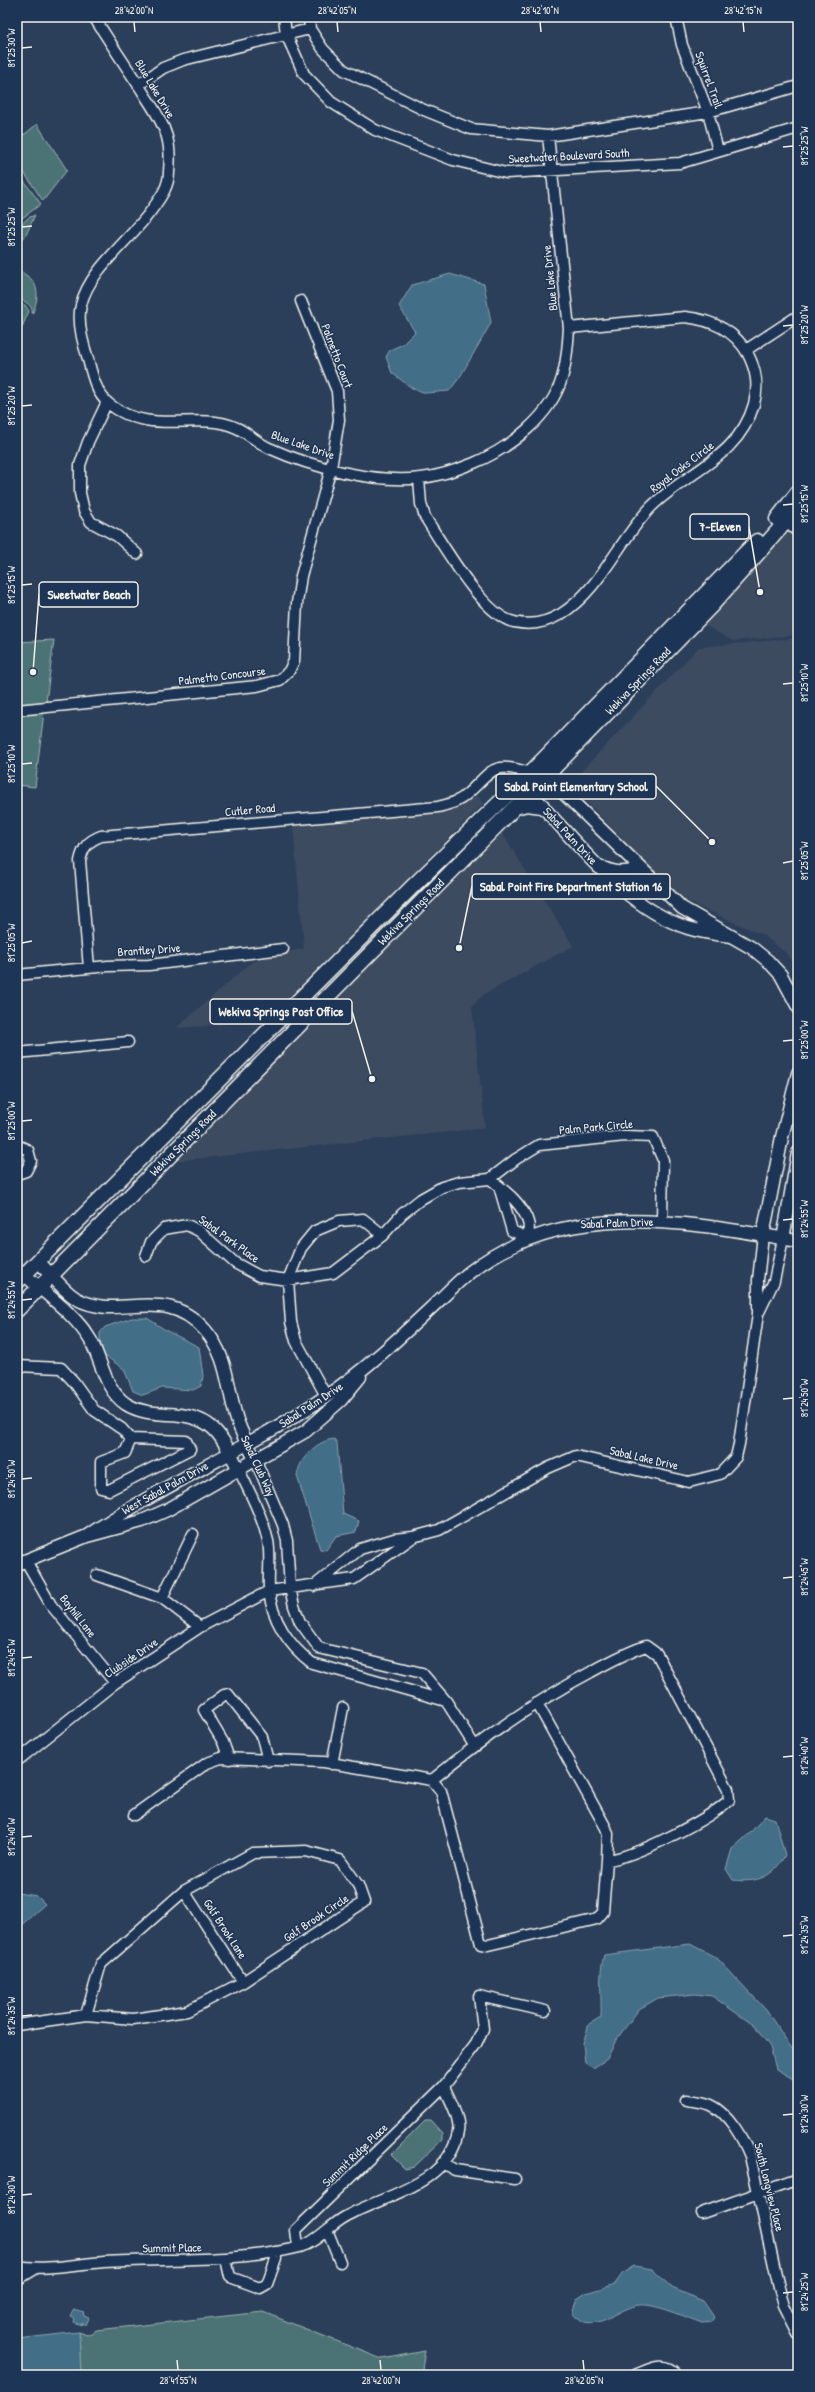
<svg xmlns="http://www.w3.org/2000/svg" width="815" height="2392" viewBox="0 0 815 2392" font-family="'Patrick Hand',sans-serif">
<style>
.built{fill:#3c4b60}
.green{fill:#4c7376;stroke:#a0b2af}
.water{fill:#426e87;stroke:#89a2ae}
.lines{fill:none;stroke-linecap:round;stroke-linejoin:round}
.minor-casing{stroke:#f4f1e8;stroke-width:13}
.tertiary-casing{stroke:#f4f1e8;stroke-width:15}
.secondary-casing{stroke:#f4f1e8;stroke-width:17}
.minor{stroke:#1d3557;stroke-width:10}
.tertiary{stroke:#1d3557;stroke-width:12}
.secondary{stroke:#1d3557;stroke-width:14}
.ticks{fill:none;stroke:#f4f1e8;stroke-width:1.5}
.labels{text-anchor:middle;stroke-width:3;stroke-linejoin:round;paint-order:stroke}
.street-label{font-size:12px;fill:#f4f1e8;stroke:#1d3557}
.leader{fill:none;stroke:#f4f1e8;stroke-width:1.5}
.callout-dot{fill:#f4f1e8;stroke:#1d3557;stroke-width:1.5}
.callout{fill:#1d3557;stroke:#f4f1e8;stroke-width:1.5}
.callout-label{font-size:13px;text-anchor:middle;font-weight:bold;fill:#f4f1e8}
.neatline{fill:none;stroke:#f4f1e8;stroke-width:1.5}
.ticks-label{font-size:10px;text-anchor:middle;fill:#f4f1e8}
</style>
<rect width="100%" height="100%" fill="#2b3f5b"/>
<filter id="ink" filterUnits="userSpaceOnUse"><feTurbulence type="fractalNoise" baseFrequency=".025" numOctaves="2"/><feDisplacementMap in="SourceGraphic" scale="8" xChannelSelector="R" yChannelSelector="G"/><feConvolveMatrix kernelMatrix="1 2 1 2 8 2 1 2 1" color-interpolation-filters="sRGB"/></filter>
<g filter="url(#ink)">
<!-- built -->
<path class="built" d="M 789,531 L 798,538 L 798,635 L 733,641 L 700,623 Z
M 798,638 L 798,968 L 787,954 L 763,935 L 693,904 L 677,895 L 575,790 L 573,783 L 575,778 L 699,647 Z
M 478,796 L 483,804 L 265,1021 L 176,1028 L 252,962 L 304,948 L 293,824 L 439,811 Z
M 502,833 L 573,946 L 483,995 L 472,1006 L 485,1128 L 175,1161 Z"/>
<!-- green -->
<path class="green" d="M 37,124 L 67,170 L 43,201 L 23,171 L 17,167 L 17,136 L 25,134 Z
M 17,172 L 41,204 L 17,222 Z
M 35,215 L 26,235 L 17,245 L 17,228 L 28,218 Z
M 17,267 C 22,273 28,276 32,280 C 40,290 37,302 33,312 L 32,314 C 34,305 24,301 17,298 Z
M 17,302 L 25,305 L 29,311 L 22,327 L 17,332 Z
M 54,640 L 46,702 L 17,705 L 17,642 Z
M 44,712 L 35,787 L 17,785 L 17,714 Z
M 425,2121 L 431,2121 L 442,2133 L 442,2140 L 414,2167 L 405,2169 L 391,2155 Z
M 263,2312 L 382,2359 L 425,2351 L 421,2375 L 81,2375 L 79,2332 L 87,2335 L 97,2330 Z"/>
<!-- water -->
<path class="water" d="M 450,274 L 484,284 L 491,323 L 460,377 L 449,391 L 426,393 L 412,388 L 392,373 L 386,357 L 390,350 L 403,344 L 415,332 L 399,306 L 412,285 Z
M 132,1318 L 147,1318 L 167,1331 L 199,1347 L 203,1376 L 201,1386 L 193,1390 L 162,1388 L 143,1395 L 133,1391 L 124,1369 L 104,1355 L 100,1341 L 100,1333 L 105,1327 Z
M 334,1439 L 337,1443 L 343,1514 L 359,1521 L 356,1532 L 336,1536 L 326,1550 L 320,1549 L 297,1476 C 299,1459 316,1441 334,1439 Z
M 765,1816 L 775,1819 L 785,1855 C 773,1877 758,1883 733,1880 L 726,1869 L 732,1849 L 750,1833 Z
M 17,1893 L 37,1896 L 45,1904 L 17,1929 Z
M 690,1944 L 717,1958 L 766,2010 L 793,2050 L 798,2054 L 798,2082 L 776,2069 L 770,2047 L 755,2026 L 712,1996 L 695,1994 L 658,1998 L 639,2009 L 616,2040 L 607,2059 L 593,2068 L 585,2063 L 583,2043 L 589,2024 L 601,2017 C 602,1996 598,1976 604,1955 Z
M 634,2266 L 652,2269 L 672,2288 L 703,2301 L 714,2317 L 711,2322 L 702,2323 C 685,2317 664,2307 646,2305 C 622,2302 598,2336 577,2317 C 574,2314 573,2314 573,2310 L 577,2299 L 586,2293 L 615,2284 L 623,2273 Z
M 73,2310 L 85,2313 L 84,2316 L 89,2318 L 86,2325 L 82,2323 L 81,2325 L 73,2322 L 74,2318 L 70,2316 Z
M 79,2332 L 81,2375 L 17,2375 L 17,2339 Z"/>
<g class="lines">
<!-- minor casing -->
<g class="minor-casing">
<path id="minor" d="M 94,17 C 109,41 125,65 141,89 C 150,104 162,119 167,137 C 170,148 170,161 169,172 C 169,186 161,197 153,208 C 133,238 89,269 81,305 C 77,321 83,344 88,359 C 92,375 96,393 109,404 C 155,440 205,406 244,432 C 252,437 260,444 269,448 C 311,467 376,484 421,478 C 440,476 457,470 474,463 C 510,448 551,416 562,378 C 567,361 568,345 569,328 L 548,136
M 284,17 L 286,34 L 304,74 L 331,102 L 375,130 L 453,160 L 506,173 L 680,163 L 798,128
M 309,17 L 310,29 L 323,49 L 344,70 L 424,110 L 471,129 L 548,136 L 708,112 L 798,86
M 676,17 L 682,45 L 708,112 L 718,151
M 138,85 L 163,68 L 183,60 L 310,29
M 746,350 L 798,316
M 107,402 L 88,442 L 80,465 L 80,493 L 84,511 L 91,522 L 117,536 L 137,554
M 419,479 L 421,504 L 425,517 C 442,543 483,616 514,622 C 531,626 546,623 561,614 C 600,590 619,540 651,507 C 687,471 739,458 754,404 C 759,385 756,370 748,354 C 734,329 711,320 685,317 L 569,328
M 781,518 L 798,532
M 17,710 L 257,686 L 280,680 L 289,671 L 294,661 L 297,603 L 301,576 L 331,468 L 339,420 L 337,391 L 301,301
M 89,968 L 80,861 C 83,847 88,841 101,836 L 438,807 C 449,804 459,802 467,794 C 494,770 491,761 530,773
M 17,975 L 108,966 L 149,965 L 283,949
M 17,1053 L 128,1042
M 17,1145 L 28,1150 L 31,1161 L 26,1171 L 17,1174
M 490,1179 L 516,1159 L 539,1145 L 625,1136 L 653,1137 L 663,1160 L 662,1221
M 490,1179 C 504,1190 523,1204 528,1222 C 530,1227 528,1234 528,1238 L 512,1231 L 499,1186
M 146,1256 L 151,1242 L 164,1229 L 187,1225 L 199,1231 L 235,1263 L 259,1276 L 288,1280 L 333,1273 L 383,1235 L 402,1214 L 421,1199 L 442,1187 L 459,1182 L 490,1179
M 759,1312 L 774,1281 L 783,1239
M 17,1366 L 61,1368 L 74,1382 L 94,1410 L 122,1429 L 131,1439
M 326,1396 L 296,1341 L 291,1322 L 288,1280 L 301,1248 L 315,1231 L 339,1221 L 363,1219 L 383,1235
M 131,1439 L 186,1441 L 190,1449 L 109,1490 L 101,1488 L 101,1462 L 125,1453 Z
M 256,1461 L 283,1525 L 287,1541 L 290,1588 L 294,1606 L 300,1622 L 319,1648 L 422,1673 L 446,1701 L 474,1745
M 239,1470 C 250,1493 262,1515 268,1541 C 271,1557 268,1573 269,1589 C 271,1619 289,1646 312,1663 L 446,1701
M 26,1561 L 51,1605 L 115,1683
M 97,1575 L 162,1598 L 200,1627
M 314,1586 L 360,1549 L 394,1539 L 413,1537 L 439,1530 L 548,1468 L 576,1456 L 689,1482 L 720,1474 L 736,1457 L 739,1444 L 758,1314 L 758,1280 L 763,1235
M 162,1598 L 193,1534
M 537,1703 L 606,1828 L 608,1834 L 607,1860
M 229,1759 L 223,1742 L 204,1710 L 224,1695 L 228,1694 L 262,1737 L 268,1761
M 17,1761 L 115,1683 L 200,1627 L 269,1591 L 354,1579 L 412,1538
M 332,1764 L 343,1708
M 134,1815 L 207,1763 L 221,1758 L 324,1762 L 432,1780 L 441,1791 L 481,1944 L 488,1945 L 597,1919 L 603,1912 L 607,1860 C 636,1857 709,1819 729,1800 L 728,1789 L 657,1654 L 646,1646 C 627,1652 609,1662 591,1672 C 534,1702 482,1739 432,1780
M 184,1891 L 243,1982
M 17,2025 L 86,2015 L 133,2019 L 187,2011 L 243,1982 L 364,1902 L 358,1885 L 340,1860 L 306,1851 L 253,1853 L 184,1891 L 101,1964 L 86,2015
M 686,2100 C 694,2101 704,2102 711,2105 C 729,2113 743,2139 750,2156 L 779,2288 L 784,2305 L 798,2333
M 442,2163 L 455,2170 L 515,2179
M 702,2213 L 798,2179
M 327,2230 L 340,2262
M 298,2247 L 296,2230 L 444,2086
M 226,2259 L 230,2277 L 260,2288 L 267,2284 L 276,2259 L 275,2252
M 17,2266 C 46,2271 75,2264 104,2262 C 170,2258 235,2263 300,2247 C 317,2242 329,2226 345,2217 C 383,2195 449,2185 458,2132 C 461,2118 449,2099 444,2086 L 476,2044 L 483,2029 L 479,1996 L 545,2011
M 17,2280 L 35,2269
M 635,2375 C 650,2369 664,2360 677,2375"/>
</g>
<!-- tertiary casing -->
<g class="tertiary-casing">
<path id="tertiary" d="M 603,868 C 617,874 626,873 640,869
M 730,936 C 716,934 701,932 688,928 C 627,908 584,851 542,806 L 531,791 L 530,773 L 546,776 L 682,908 L 752,948 L 768,961 L 781,975 L 798,1007
M 763,1235 L 782,1137 L 798,1073
M 783,1239 L 798,1153
M 38,1261 C 49,1272 64,1292 77,1299 C 120,1322 163,1283 205,1330 C 228,1356 227,1388 237,1420 C 242,1434 249,1448 256,1461
M 25,1275 C 47,1295 76,1315 91,1341 C 102,1362 105,1390 126,1404 C 139,1412 152,1413 167,1414 C 213,1415 220,1433 239,1470
M 87,1536 C 163,1484 249,1448 325,1397 C 364,1371 397,1340 431,1308 C 444,1296 456,1283 470,1272 C 566,1197 687,1222 798,1241
M 17,1564 L 87,1536 L 142,1521 L 167,1510 L 306,1431 L 341,1400 L 360,1377"/>
</g>
<!-- secondary casing -->
<g class="secondary-casing">
<path id="secondary" d="M 777,519 L 798,492
M 515,807 L 527,804 L 542,806
M 17,1282 L 414,885 L 530,773 L 757,541
M 17,1310 L 546,776 L 712,605 L 798,508"/>
</g>
<!-- minor -->
<use href="#minor" class="minor"/>
<!-- tertiary -->
<use href="#tertiary" class="tertiary"/>
<!-- secondary -->
<use href="#secondary" class="secondary"/>
</g>
</g>
<!-- ticks -->
<path class="ticks" d="M 134,22 L 135,32M 337,22 L 338,32M 540,22 L 541,32M 743,22 L 744,32M 22,48 L 32,47M 783,147 L 793,146M 22,227 L 32,226M 783,326 L 793,325M 22,406 L 32,405M 783,505 L 793,504M 22,585 L 32,584M 783,684 L 793,683M 22,764 L 32,763M 783,863 L 793,861M 22,943 L 32,941M 783,1041 L 793,1040M 22,1121 L 32,1120M 783,1220 L 793,1219M 22,1300 L 32,1299M 783,1399 L 793,1398M 22,1479 L 32,1478M 783,1578 L 793,1577M 22,1658 L 32,1657M 783,1757 L 793,1756M 22,1837 L 32,1836M 783,1936 L 793,1935M 22,2016 L 32,2015M 783,2115 L 793,2114M 22,2195 L 32,2194M 783,2293 L 793,2292M 177,2360 L 178,2370M 380,2360 L 381,2370M 583,2360 L 584,2370"/>
<g class="labels">
<!-- street labels -->
<g class="street-label">
<text transform="translate(709 80) rotate(70)" y="4">Squirrel Trail</text>
<text transform="translate(155 89) rotate(59)" y="4">Blue Lake Drive</text>
<text transform="translate(569 156) rotate(-3)" y="4">Sweetwater Boulevard South</text>
<text transform="translate(550 278) rotate(-96)" y="4">Blue Lake Drive</text>
<text transform="translate(337 356) rotate(69)" y="4">Palmetto Court</text>
<text transform="translate(303 445) rotate(19)" y="4">Blue Lake Drive</text>
<text transform="translate(682 467) rotate(-37)" y="4">Royal Oaks Circle</text>
<text transform="translate(222 676) rotate(-7)" y="4">Palmetto Concourse</text>
<text transform="translate(638 681) rotate(-46)" y="4">Wekiva Springs Road</text>
<text transform="translate(250 810) rotate(-5)" y="4">Cutler Road</text>
<text transform="translate(570 836) rotate(47)" y="4">Sabal Palm Drive</text>
<text transform="translate(411 912) rotate(-45)" y="4">Wekiva Springs Road</text>
<text transform="translate(149 950) rotate(-4)" y="4">Brantley Drive</text>
<text transform="translate(596 1127) rotate(-5)" y="4">Palm Park Circle</text>
<text transform="translate(183 1143) rotate(-45)" y="4">Wekiva Springs Road</text>
<text transform="translate(617 1223) rotate(-2)" y="4">Sabal Palm Drive</text>
<text transform="translate(229 1239) rotate(36)" y="4">Sabal Park Place</text>
<text transform="translate(311 1405) rotate(-33)" y="4">Sabal Palm Drive</text>
<text transform="translate(644 1458) rotate(13)" y="4">Sabal Lake Drive</text>
<text transform="translate(258 1466) rotate(65)" y="4">Sabal Club Way</text>
<text transform="translate(165 1488) rotate(-29)" y="4">West Sabal Palm Drive</text>
<text transform="translate(78 1616) rotate(52)" y="4">Bayhill Lane</text>
<text transform="translate(131 1658) rotate(-34)" y="4">Clubside Drive</text>
<text transform="translate(316 1918) rotate(-34)" y="4">Golf Brook Circle</text>
<text transform="translate(225 1929) rotate(57)" y="4">Golf Brook Lane</text>
<text transform="translate(355 2155) rotate(-44)" y="4">Summit Ridge Place</text>
<text transform="translate(769 2187) rotate(76)" y="4">South Longview Place</text>
<text transform="translate(172 2248) rotate(-1)" y="4">Summit Place</text>
</g>
</g>
<!-- callouts -->
<path class="leader" d="M760 592L749 527M33 672L39 594M712 842L656 786M459 948L472 886M372 1079L352 1011"/>
<g class="callout-dot">
<circle cx="760" cy="592" r="4"/>
<circle cx="33" cy="672" r="4"/>
<circle cx="712" cy="842" r="4"/>
<circle cx="459" cy="948" r="4"/>
<circle cx="372" cy="1079" r="4"/>
</g>
<g class="callout">
<rect x="690" y="514" width="59" height="25" rx="4"/>
<rect x="39" y="582" width="99" height="25" rx="4"/>
<rect x="496" y="774" width="160" height="25" rx="4"/>
<rect x="472" y="874" width="198" height="25" rx="4"/>
<rect x="210" y="999" width="142" height="25" rx="4"/>
</g>
<g class="callout-label">
<text x="720" y="531">7-Eleven</text>
<text x="89" y="599">Sweetwater Beach</text>
<text x="576" y="791">Sabal Point Elementary School</text>
<text x="571" y="891">Sabal Point Fire Department Station 16</text>
<text x="281" y="1016">Wekiva Springs Post Office</text>
</g>
<!-- margin -->
<rect width="815" height="2392" fill="none" stroke="#1d3557" stroke-width="44"/>
<rect x="22" y="22" width="771" height="2348" class="neatline"/>
<g class="ticks-label">
<text x="134" y="14">28°42'00"N</text>
<text x="337" y="14">28°42'05"N</text>
<text x="540" y="14">28°42'10"N</text>
<text x="743" y="14">28°42'15"N</text>
<text transform="translate(11 48) rotate(-90)" y="4">81°25'30"W</text>
<text transform="translate(804 146) rotate(-90)" y="4">81°25'25"W</text>
<text transform="translate(11 227) rotate(-90)" y="4">81°25'25"W</text>
<text transform="translate(804 325) rotate(-90)" y="4">81°25'20"W</text>
<text transform="translate(11 406) rotate(-90)" y="4">81°25'20"W</text>
<text transform="translate(804 504) rotate(-90)" y="4">81°25'15"W</text>
<text transform="translate(11 585) rotate(-90)" y="4">81°25'15"W</text>
<text transform="translate(804 683) rotate(-90)" y="4">81°25'10"W</text>
<text transform="translate(11 764) rotate(-90)" y="4">81°25'10"W</text>
<text transform="translate(804 861) rotate(-90)" y="4">81°25'05"W</text>
<text transform="translate(11 943) rotate(-90)" y="4">81°25'05"W</text>
<text transform="translate(804 1040) rotate(-90)" y="4">81°25'00"W</text>
<text transform="translate(11 1121) rotate(-90)" y="4">81°25'00"W</text>
<text transform="translate(804 1219) rotate(-90)" y="4">81°24'55"W</text>
<text transform="translate(11 1300) rotate(-90)" y="4">81°24'55"W</text>
<text transform="translate(804 1398) rotate(-90)" y="4">81°24'50"W</text>
<text transform="translate(11 1479) rotate(-90)" y="4">81°24'50"W</text>
<text transform="translate(804 1577) rotate(-90)" y="4">81°24'45"W</text>
<text transform="translate(11 1658) rotate(-90)" y="4">81°24'45"W</text>
<text transform="translate(804 1756) rotate(-90)" y="4">81°24'40"W</text>
<text transform="translate(11 1837) rotate(-90)" y="4">81°24'40"W</text>
<text transform="translate(804 1935) rotate(-90)" y="4">81°24'35"W</text>
<text transform="translate(11 2016) rotate(-90)" y="4">81°24'35"W</text>
<text transform="translate(804 2114) rotate(-90)" y="4">81°24'30"W</text>
<text transform="translate(11 2195) rotate(-90)" y="4">81°24'30"W</text>
<text transform="translate(804 2292) rotate(-90)" y="4">81°24'25"W</text>
<text x="178" y="2384">28°41'55"N</text>
<text x="381" y="2384">28°42'00"N</text>
<text x="584" y="2384">28°42'05"N</text>
</g>
</svg>
